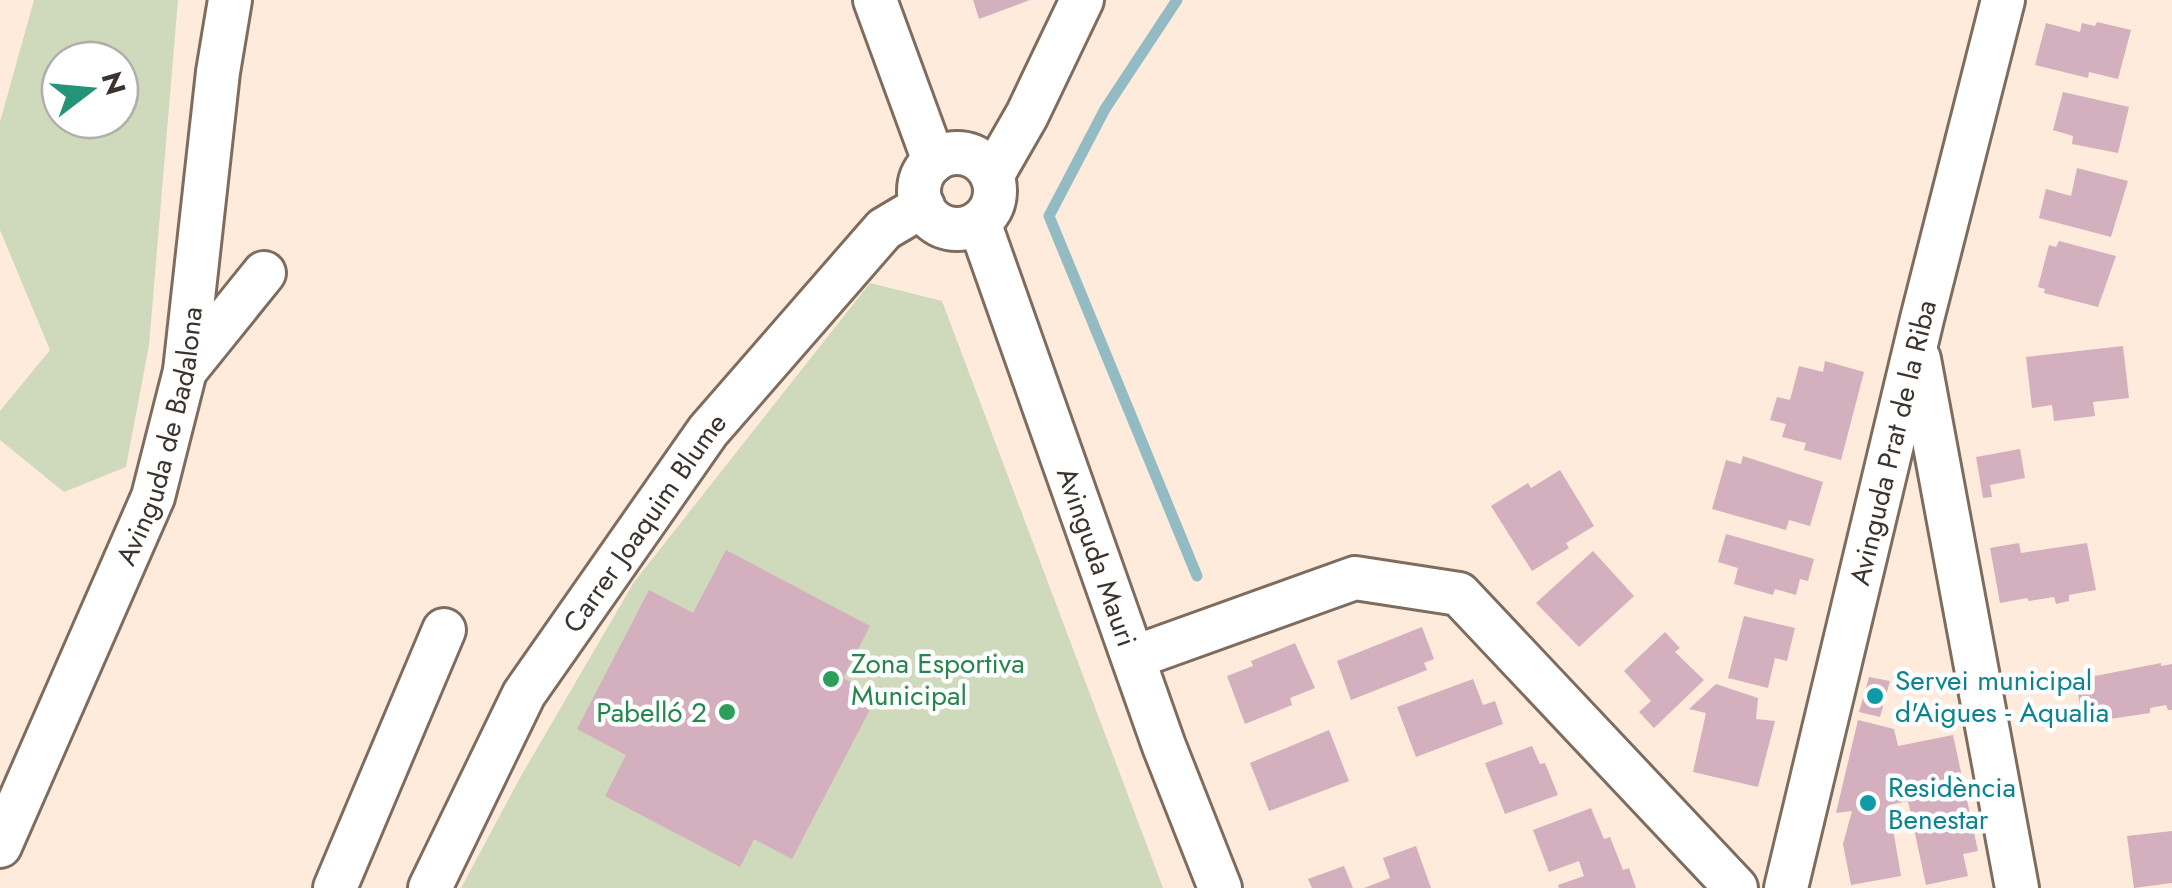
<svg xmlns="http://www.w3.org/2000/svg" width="2172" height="888" viewBox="0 0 2172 888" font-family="Jost,sans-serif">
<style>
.green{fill:#cfd9bb;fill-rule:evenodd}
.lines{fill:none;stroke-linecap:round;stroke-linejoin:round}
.stream{stroke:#92bbc4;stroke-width:11}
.building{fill:#d4afbd}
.minor-casing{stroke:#7e6d5f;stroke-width:48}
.minor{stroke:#fff;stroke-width:42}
.leisure-dot{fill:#2e9e5b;stroke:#fff;stroke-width:4}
.culture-dot{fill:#0f9aa8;stroke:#fff;stroke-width:4}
.labels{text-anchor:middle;stroke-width:9;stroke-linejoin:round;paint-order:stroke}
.street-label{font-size:28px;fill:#3b342e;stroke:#fff}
.leisure-label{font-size:28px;fill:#27864d;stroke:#fff;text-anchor:start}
.culture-label{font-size:28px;fill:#0d838f;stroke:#fff;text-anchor:start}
</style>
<rect width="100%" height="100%" fill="#feebdb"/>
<!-- green -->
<path class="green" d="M 34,0 L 178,0 L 149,345 L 126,467 L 64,492 L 0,440 L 0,411 L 50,350 L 0,230 L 0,122 ZM 120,60 L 120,120 L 60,120 L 60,60 Z
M 870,283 L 942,301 L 1163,888 L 461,888 L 521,776 L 634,582 Z"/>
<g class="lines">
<!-- stream -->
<path class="stream" d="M 1177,0 L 1105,109 L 1049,216 L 1197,576"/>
</g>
<!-- building -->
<path class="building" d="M 973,0 L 1030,0 L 979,19 Z
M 2097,22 L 2131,30 L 2118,79 L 2089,72 L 2088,78 L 2035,65 L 2046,23 L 2080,32 L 2082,23 L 2095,26 Z
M 2063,92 L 2129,107 L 2118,153 L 2072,144 L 2073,136 L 2053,130 Z
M 2077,168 L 2128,181 L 2111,237 L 2039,218 L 2046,189 L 2071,196 Z
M 2059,241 L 2116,256 L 2098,307 L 2044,293 L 2045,289 L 2038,287 L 2049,245 L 2056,247 Z
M 2123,346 L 2129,398 L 2093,402 L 2095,416 L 2054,421 L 2052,405 L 2032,408 L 2026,357 Z
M 1825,361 L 1864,372 L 1841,460 L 1804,450 L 1806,443 L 1782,437 L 1786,424 L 1770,420 L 1777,397 L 1790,400 L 1799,366 L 1823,372 Z
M 2020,449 L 2025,478 L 1990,485 L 1992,497 L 1983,498 L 1976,457 Z
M 1743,456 L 1823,482 L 1810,526 L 1789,520 L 1786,530 L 1712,509 L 1726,460 L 1741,464 Z
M 1560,470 L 1594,526 L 1566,543 L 1569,548 L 1532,571 L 1491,506 L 1528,483 L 1531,488 Z
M 1726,534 L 1814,559 L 1808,581 L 1800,579 L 1796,595 L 1775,589 L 1773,595 L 1734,584 L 1738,568 L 1718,562 Z
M 2019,543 L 2021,553 L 2087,543 L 2096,590 L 2069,595 L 2069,601 L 2056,604 L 2054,597 L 2029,601 L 2027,598 L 2000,603 L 1990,548 Z
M 726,550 L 870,626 L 843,678 L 877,696 L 792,859 L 754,839 L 740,867 L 605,796 L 626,755 L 577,729 L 649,590 L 693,613 Z
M 1593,551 L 1634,596 L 1579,647 L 1536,603 Z
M 1744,616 L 1795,628 L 1787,661 L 1775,658 L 1768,688 L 1728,678 Z
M 1422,627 L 1434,659 L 1424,663 L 1427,670 L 1351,700 L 1337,661 Z
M 1665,632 L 1680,648 L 1675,652 L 1704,680 L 1654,728 L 1639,712 L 1651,701 L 1624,671 Z
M 1295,643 L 1315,688 L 1290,698 L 1292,705 L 1245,724 L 1227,676 L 1253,666 L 1251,661 Z
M 2161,663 L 2161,666 L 2172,664 L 2172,710 L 2168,710 L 2166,705 L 2150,708 L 2150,713 L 2083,723 L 2075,676 L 2094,673 L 2095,676 Z
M 1869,677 L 1890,681 L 1880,717 L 1859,712 Z
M 1473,679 L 1483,705 L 1495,701 L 1503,724 L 1416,757 L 1397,707 Z
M 1716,684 L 1758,698 L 1756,719 L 1775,721 L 1758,787 L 1693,772 L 1706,713 L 1689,709 Z
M 1858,720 L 1894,729 L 1898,746 L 1953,735 L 1978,851 L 1963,854 L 1968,876 L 1926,885 L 1908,801 L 1889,805 L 1901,876 L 1851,885 L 1843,844 L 1852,811 L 1836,813 Z
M 1329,730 L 1349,781 L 1269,811 L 1250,763 Z
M 1532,746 L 1540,764 L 1545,763 L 1558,795 L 1505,814 L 1485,763 Z
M 1591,808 L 1604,839 L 1610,837 L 1623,870 L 1629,868 L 1636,888 L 1559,888 L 1558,885 L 1584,876 L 1579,861 L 1549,872 L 1533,830 Z
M 2172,831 L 2172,883 L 2134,888 L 2127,836 Z
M 1416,846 L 1431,888 L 1364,888 L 1390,878 L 1383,858 Z
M 1344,866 L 1353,888 L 1312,888 L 1308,879 Z"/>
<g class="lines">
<!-- minor casing -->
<g class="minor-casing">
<g id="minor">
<path d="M 875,0 L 934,161"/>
<circle cx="957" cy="191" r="38"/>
<path d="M 992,176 L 1027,115 L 1082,0"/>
<path id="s1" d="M 979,222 L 1164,746 L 1220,888"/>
<path d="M 1919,359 L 2017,888"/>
<path d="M 185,371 L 264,273"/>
<path d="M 1135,657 L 1355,578 L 1459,594 L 1736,888"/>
<path id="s2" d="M 0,846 L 153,497 L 185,371 L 218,72 L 230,0"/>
<path d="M 335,888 L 444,630"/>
<path id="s3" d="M 430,888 L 524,694 L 708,431 L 884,229 L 923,206"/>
<path id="s4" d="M 1786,888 L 1922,319 L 2003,0"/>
</g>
</g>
<!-- minor -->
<use href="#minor" class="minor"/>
</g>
<!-- markers -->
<g class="leisure-dot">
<circle cx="831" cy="679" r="10"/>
<circle cx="727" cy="712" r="10"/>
</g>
<g class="culture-dot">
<circle cx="1875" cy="696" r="10"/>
<circle cx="1868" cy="803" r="10"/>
</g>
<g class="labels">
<!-- street labels -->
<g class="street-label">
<text dy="10" stroke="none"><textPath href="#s2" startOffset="442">Avinguda de Badalona</textPath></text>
<text dy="10" stroke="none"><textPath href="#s4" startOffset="458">Avinguda Prat de la Riba</textPath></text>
<text dy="10" stroke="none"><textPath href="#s3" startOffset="425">Carrer Joaquim Blume</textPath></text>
<text dy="10" stroke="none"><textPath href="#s1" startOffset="355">Avinguda Mauri</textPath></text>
</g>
<!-- leisure labels -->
<g class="leisure-label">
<text x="851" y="673">Zona Esportiva<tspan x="851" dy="32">Municipal</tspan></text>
<text x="707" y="722" text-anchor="end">Pabelló 2</text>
</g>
<!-- culture labels -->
<g class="culture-label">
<text x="1895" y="690">Servei municipal<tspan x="1895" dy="32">d'Aigues - Aqualia</tspan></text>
<text x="1888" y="797">Residència<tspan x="1888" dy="32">Benestar</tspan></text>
</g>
</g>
<!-- north arrow -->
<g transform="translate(90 90) rotate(74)"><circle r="48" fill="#ffffff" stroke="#b1aeab" stroke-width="2.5"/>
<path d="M0-8L18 38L0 25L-18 38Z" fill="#239477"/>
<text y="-15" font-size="28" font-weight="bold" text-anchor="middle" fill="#3b342e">N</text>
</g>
</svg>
